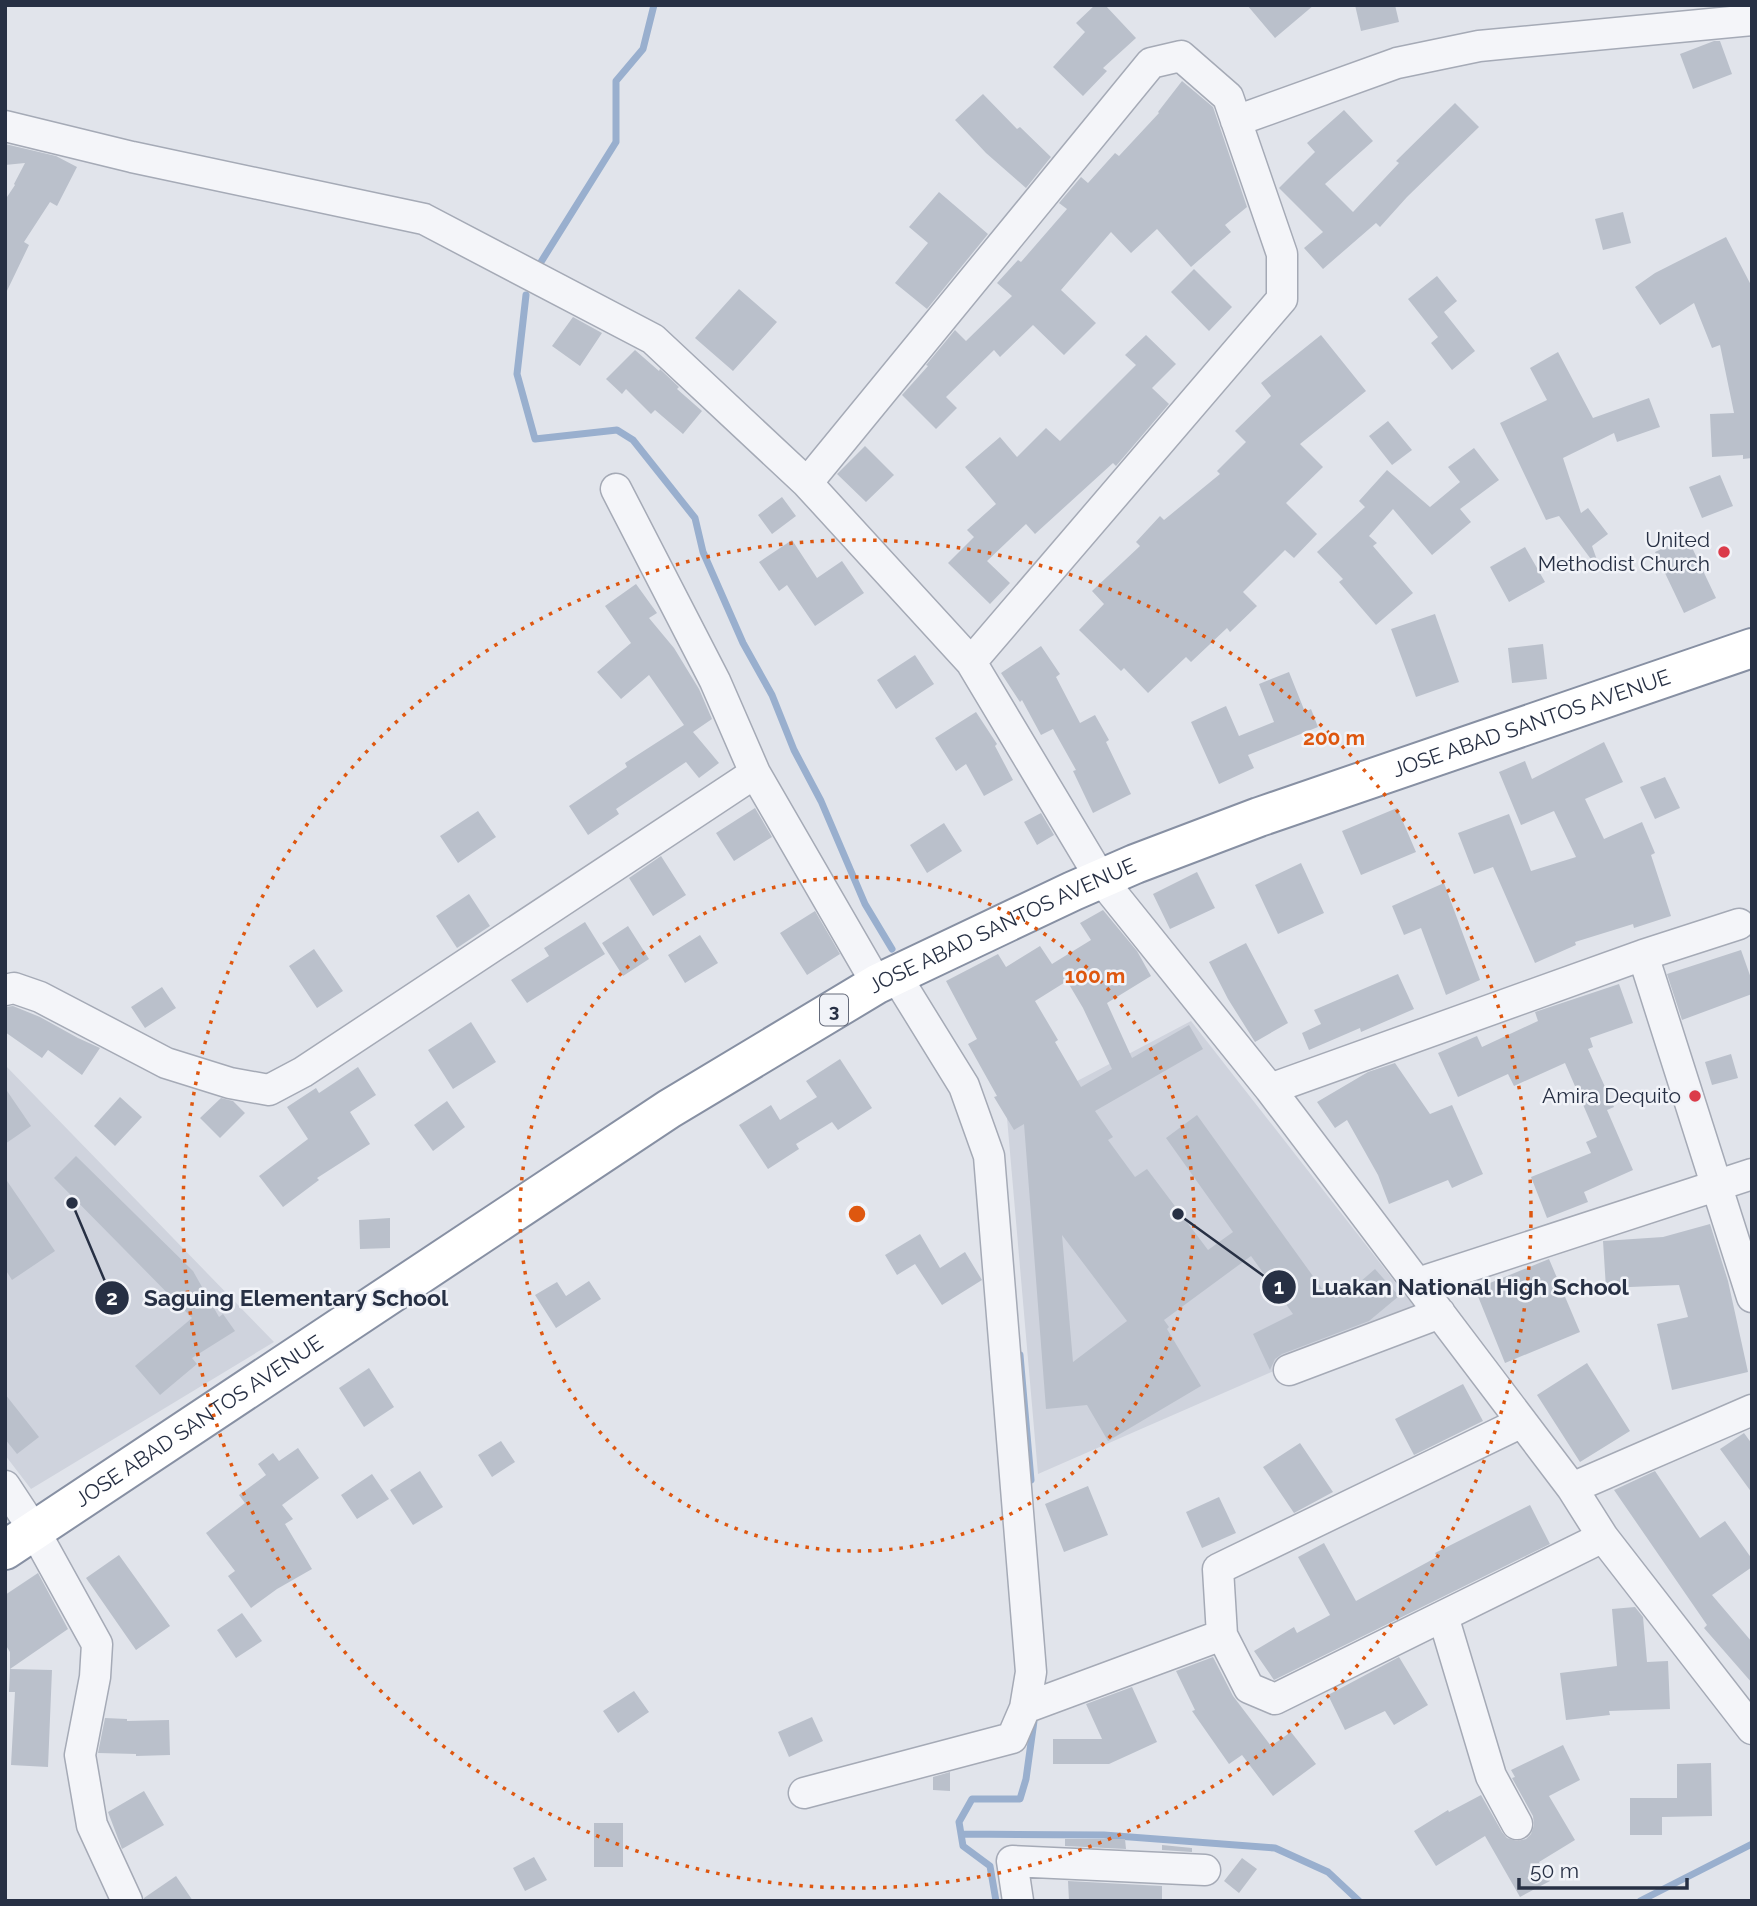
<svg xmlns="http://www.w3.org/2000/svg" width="1757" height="1906" viewBox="0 0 1757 1906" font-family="Raleway,sans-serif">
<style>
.built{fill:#cfd3dd}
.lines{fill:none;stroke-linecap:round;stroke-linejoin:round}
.stream{stroke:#99afce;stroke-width:7}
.building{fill:#bac0cb;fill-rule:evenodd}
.minor-casing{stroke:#a5aab6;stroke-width:33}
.highway-casing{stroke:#8790a3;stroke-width:42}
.minor{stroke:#f4f5f9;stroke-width:30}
.highway{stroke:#fff;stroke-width:38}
.ring{fill:none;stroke:#de570f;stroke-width:3.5;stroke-dasharray:3.5 7}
.poi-dot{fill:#db3b4a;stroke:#f1f3f8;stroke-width:2.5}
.labels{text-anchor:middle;stroke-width:5;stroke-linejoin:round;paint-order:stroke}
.shield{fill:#f1f3f8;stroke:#646a7a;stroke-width:2}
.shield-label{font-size:19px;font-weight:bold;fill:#273044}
.poi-label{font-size:21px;fill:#273044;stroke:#f1f3f8;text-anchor:end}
.street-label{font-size:21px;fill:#273044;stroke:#f1f3f8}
.centre{fill:#de570f;stroke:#f1f3f8;stroke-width:3.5}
.ring-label{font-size:21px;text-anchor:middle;font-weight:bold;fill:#de570f;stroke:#f1f3f8;stroke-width:5;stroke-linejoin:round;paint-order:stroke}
.leader{fill:none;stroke:#273044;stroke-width:2.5}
.callout-dot{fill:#273044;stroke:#f1f3f8;stroke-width:2.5}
.mark-label{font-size:21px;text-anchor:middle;font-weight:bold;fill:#fff}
.callout-label{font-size:23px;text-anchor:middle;font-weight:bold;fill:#273044;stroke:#f1f3f8;stroke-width:5;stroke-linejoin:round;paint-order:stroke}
</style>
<rect width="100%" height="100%" fill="#e1e4eb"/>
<!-- built -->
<path class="built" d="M 1191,1021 L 1416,1309 L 1038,1474 L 1007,1118 Z
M 5,1065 L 274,1342 L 31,1489 L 5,1455 Z"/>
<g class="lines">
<!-- stream -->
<path class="stream" d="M 536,270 L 616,142 L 616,81 L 643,49 L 654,5
M 526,295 L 517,374 L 535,439 L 617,430 L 633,440 L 695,518 L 703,552 L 743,643 L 772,695 L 794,750 L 821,801 L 865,904 L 892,949
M 1020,1355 L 1031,1480
M 961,1834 L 1104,1835 L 1275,1848 L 1328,1872 L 1359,1901
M 996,1901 L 990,1866 L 963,1846 L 959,1822 L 972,1799 L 1020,1799 L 1026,1779 L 1034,1721
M 1640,1901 L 1752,1844"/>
</g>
<!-- building -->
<path class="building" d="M 1095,5 L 1105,5 L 1136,38 L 1103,68 L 1107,71 L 1083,96 L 1053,67 L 1085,32 L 1076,23 Z
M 1247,5 L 1314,5 L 1275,38 Z
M 1355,5 L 1395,5 L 1399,22 L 1361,31 Z
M 1714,41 L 1720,41 L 1732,74 L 1693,89 L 1680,54 Z
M 1182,81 L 1213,107 L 1247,207 L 1225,225 L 1231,232 L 1191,267 L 1157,229 L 1131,253 L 1111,232 L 1061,290 L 1096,323 L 1064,355 L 1033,325 L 1000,357 L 994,350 L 946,397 L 957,408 L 936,429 L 902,395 L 928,366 L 926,365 L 955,330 L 966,341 L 1012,296 L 997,283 L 1018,260 L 1021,262 L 1067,209 L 1059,203 L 1081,177 L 1088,183 L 1115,153 L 1119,156 L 1159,113 L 1158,112 Z
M 983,94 L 1017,129 L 1020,127 L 1051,157 L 1026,188 L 986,153 L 955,120 Z
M 1455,103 L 1479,127 L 1407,197 L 1380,227 L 1376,223 L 1323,269 L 1304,248 L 1323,232 L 1279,188 L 1315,152 L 1307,143 L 1344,110 L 1373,141 L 1325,184 L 1353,212 L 1399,163 L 1396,161 Z
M 5,144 L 56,156 L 77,167 L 57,206 L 50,202 L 24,242 L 29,245 L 5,295 L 5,200 L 15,185 L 14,184 L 25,163 L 5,165 Z
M 939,192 L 988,234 L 927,309 L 895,283 L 928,243 L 909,227 Z
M 1623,212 L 1631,243 L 1603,250 L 1595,219 Z
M 1726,237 L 1752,287 L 1752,458 L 1743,459 L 1743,455 L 1712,457 L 1710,414 L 1734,413 L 1720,345 L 1712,348 L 1694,303 L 1660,325 L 1635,287 L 1655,273 Z
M 1194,269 L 1232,307 L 1209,331 L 1171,292 Z
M 1437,276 L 1457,301 L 1444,312 L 1475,351 L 1452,370 L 1431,343 L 1438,337 L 1408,299 Z
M 739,289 L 777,322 L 733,371 L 695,338 Z
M 573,317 L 602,333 L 580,366 L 552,346 Z
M 1146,335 L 1176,364 L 1152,388 L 1169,404 L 1116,466 L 1113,463 L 1035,534 L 1026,524 L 987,561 L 1010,583 L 990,604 L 948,563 L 974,537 L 967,530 L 996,504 L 965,467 L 1000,437 L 1017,457 L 1046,428 L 1060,441 L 1136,365 L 1125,355 Z
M 1321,335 L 1366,391 L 1300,444 L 1323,467 L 1286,503 L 1317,534 L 1294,558 L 1285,550 L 1243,592 L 1257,606 L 1230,632 L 1227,628 L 1191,662 L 1186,657 L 1148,693 L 1124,668 L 1121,671 L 1079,630 L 1104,604 L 1092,591 L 1140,546 L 1136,542 L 1160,516 L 1164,520 L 1220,474 L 1217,471 L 1246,442 L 1235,431 L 1271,396 L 1261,383 Z
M 635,350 L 659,371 L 660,369 L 679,387 L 677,389 L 702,411 L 683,434 L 655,410 L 651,414 L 626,389 L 622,394 L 606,379 Z
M 1558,352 L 1593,418 L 1649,398 L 1660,427 L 1617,442 L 1614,433 L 1563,458 L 1581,513 L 1588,508 L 1608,534 L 1592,546 L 1597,560 L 1593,562 L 1559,516 L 1546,520 L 1500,423 L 1547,400 L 1530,368 Z
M 1388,421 L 1412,450 L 1392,465 L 1369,436 Z
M 865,446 L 894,475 L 866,502 L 837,474 Z
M 1474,448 L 1499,480 L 1460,509 L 1471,522 L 1432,555 L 1393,509 L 1369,536 L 1377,543 L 1373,546 L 1413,593 L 1376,625 L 1339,582 L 1343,579 L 1317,552 L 1365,507 L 1359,501 L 1387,470 L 1430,507 L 1460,482 L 1448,467 Z
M 1720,475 L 1733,506 L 1702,518 L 1689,487 Z
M 782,497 L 796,516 L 772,534 L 758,515 Z
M 1687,537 L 1716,598 L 1684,613 L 1655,552 Z
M 792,540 L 817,578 L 842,561 L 864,593 L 815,626 L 787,585 L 779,591 L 759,562 Z
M 1525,547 L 1545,582 L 1509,602 L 1490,567 Z
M 636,584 L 657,613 L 649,618 L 674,648 L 699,689 L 712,719 L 693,732 L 719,763 L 699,778 L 686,762 L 616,809 L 619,814 L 588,835 L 569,806 L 627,767 L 625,763 L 684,725 L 649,675 L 621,699 L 597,672 L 631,643 L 605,606 Z
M 1435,614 L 1459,682 L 1416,697 L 1391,629 Z
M 1543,644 L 1547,679 L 1512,683 L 1508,648 Z
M 1041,646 L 1060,674 L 1056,677 L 1080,723 L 1095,715 L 1109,740 L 1106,742 L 1131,794 L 1093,813 L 1073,771 L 1076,770 L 1053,729 L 1041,735 L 1022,700 L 1020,702 L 1001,673 Z
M 915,655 L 934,684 L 896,709 L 877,680 Z
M 1289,672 L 1305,712 L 1311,709 L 1318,727 L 1248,755 L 1254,768 L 1219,784 L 1191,722 L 1226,706 L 1239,736 L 1274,722 L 1259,684 Z
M 976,712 L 997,744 L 995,746 L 1013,780 L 984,796 L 966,764 L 956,771 L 935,738 Z
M 1604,742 L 1623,782 L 1585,799 L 1604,839 L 1642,822 L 1655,853 L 1651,855 L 1671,916 L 1634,928 L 1633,924 L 1575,942 L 1576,945 L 1535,963 L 1493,867 L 1474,874 L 1458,833 L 1509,814 L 1531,871 L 1576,857 L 1554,811 L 1521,825 L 1499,772 L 1525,761 L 1532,779 Z
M 1665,777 L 1680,808 L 1655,819 L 1640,787 Z
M 755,808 L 772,837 L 734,861 L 716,833 Z
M 1397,808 L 1416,852 L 1361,875 L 1342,831 Z
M 478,811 L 496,837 L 458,863 L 440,836 Z
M 1041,813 L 1054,835 L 1037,845 L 1024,822 Z
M 944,823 L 962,851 L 927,873 L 910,845 Z
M 661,856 L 686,895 L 653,916 L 629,878 Z
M 1301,863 L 1324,913 L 1278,934 L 1255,885 Z
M 1197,872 L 1215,908 L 1170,929 L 1153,894 Z
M 1444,883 L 1480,980 L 1446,995 L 1421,928 L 1404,935 L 1392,906 Z
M 469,894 L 490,926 L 457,948 L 436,916 Z
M 1103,910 L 1137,951 L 1151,976 L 1107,1003 L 1132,1058 L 1189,1025 L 1203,1049 L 1095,1111 L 1113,1137 L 1108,1140 L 1135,1177 L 1147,1169 L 1208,1250 L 1233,1232 L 1166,1138 L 1197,1115 L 1328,1297 L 1360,1282 L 1375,1269 L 1399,1296 L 1369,1321 L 1282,1354 L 1275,1359 L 1270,1370 L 1253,1334 L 1293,1314 L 1251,1256 L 1164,1320 L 1169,1327 L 1167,1329 L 1201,1386 L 1108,1441 L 1087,1405 L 1046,1409 L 1024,1124 L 1014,1130 L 994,1097 L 997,1096 L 968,1044 L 977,1039 L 946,981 L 998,954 L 1006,967 L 1040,946 L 1052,964 L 1091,940 L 1080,923 ZM 1067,981 L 1083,1008 L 1112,1069 L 1081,1087 L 1055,1042 L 1058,1040 L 1035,1001 ZM 1062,1235 L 1127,1321 L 1073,1362 Z
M 815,911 L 840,954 L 807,975 L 780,933 Z
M 585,922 L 605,954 L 527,1003 L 511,980 L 549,956 L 544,948 Z
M 628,926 L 649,959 L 623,976 L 602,943 Z
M 700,935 L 718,963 L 685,983 L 668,955 Z
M 1246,943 L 1288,1023 L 1255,1042 L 1228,999 L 1209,962 Z
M 314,949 L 343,991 L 317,1008 L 289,966 Z
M 1741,950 L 1752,981 L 1752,994 L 1682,1020 L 1667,974 Z
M 1398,974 L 1414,1009 L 1361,1032 L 1360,1028 L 1309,1050 L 1302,1033 L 1321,1024 L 1314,1010 Z
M 1619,984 L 1633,1023 L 1590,1038 L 1593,1047 L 1588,1049 L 1614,1107 L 1607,1110 L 1633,1170 L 1584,1192 L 1588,1202 L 1547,1218 L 1531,1177 L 1591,1153 L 1586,1142 L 1597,1137 L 1565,1063 L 1514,1086 L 1508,1074 L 1458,1097 L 1438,1053 L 1477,1036 L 1482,1047 L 1538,1021 L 1535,1012 Z
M 162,987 L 176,1008 L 145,1028 L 131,1007 Z
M 13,1006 L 40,1017 L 78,1038 L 100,1048 L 82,1075 L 48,1050 L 42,1058 L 5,1032 L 5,1007 Z
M 471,1022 L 496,1062 L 453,1089 L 428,1050 Z
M 1731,1054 L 1738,1078 L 1712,1085 L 1705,1062 Z
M 840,1059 L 872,1108 L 838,1130 L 832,1122 L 796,1144 L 799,1149 L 768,1169 L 739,1125 L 771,1105 L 780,1120 L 817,1097 L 806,1081 Z
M 1395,1063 L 1430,1114 L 1452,1105 L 1483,1174 L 1452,1188 L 1448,1180 L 1389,1204 L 1378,1175 L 1347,1120 L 1335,1128 L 1317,1102 L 1368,1072 Z
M 358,1067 L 376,1095 L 350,1112 L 370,1144 L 317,1178 L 319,1180 L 283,1207 L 259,1176 L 308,1139 L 287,1107 L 316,1088 L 319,1093 Z
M 5,1088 L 31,1126 L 5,1144 Z
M 120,1097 L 142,1117 L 115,1146 L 94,1126 Z
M 221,1098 L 233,1101 L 245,1113 L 220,1138 L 200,1118 Z
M 447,1101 L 465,1127 L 433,1151 L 414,1125 Z
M 76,1156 L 193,1271 L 219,1317 L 223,1314 L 235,1331 L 192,1358 L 197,1364 L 160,1395 L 135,1366 L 192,1318 L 54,1178 Z
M 5,1178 L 55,1251 L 12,1280 L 5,1269 Z
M 390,1218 L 390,1248 L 360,1249 L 359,1220 Z
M 1710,1224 L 1728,1281 L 1748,1372 L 1672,1390 L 1657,1324 L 1688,1317 L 1679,1285 L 1606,1288 L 1603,1241 L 1663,1237 Z
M 920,1234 L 940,1268 L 965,1252 L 982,1280 L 942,1305 L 915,1264 L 897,1275 L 885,1255 Z
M 1549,1259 L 1580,1332 L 1505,1363 L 1475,1289 Z
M 589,1281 L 601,1299 L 556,1328 L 535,1295 L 557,1282 L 566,1296 Z
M 1587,1363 L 1630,1431 L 1580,1462 L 1537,1395 Z
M 369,1368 L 394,1407 L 364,1427 L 339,1388 Z
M 1463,1384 L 1483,1421 L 1414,1455 L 1395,1419 Z
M 5,1394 L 39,1437 L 17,1454 L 5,1439 Z
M 1744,1433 L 1752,1444 L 1752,1493 L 1720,1449 Z
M 501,1441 L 515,1462 L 492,1477 L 478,1455 Z
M 1300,1443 L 1333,1492 L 1294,1513 L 1263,1467 Z
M 298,1448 L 319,1478 L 282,1505 L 293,1519 L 285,1524 L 312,1569 L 277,1589 L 251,1608 L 228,1576 L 235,1571 L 206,1533 L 245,1503 L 239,1495 L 266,1475 L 258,1464 L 273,1453 L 279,1461 Z
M 420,1471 L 443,1507 L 413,1525 L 390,1490 Z
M 1655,1471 L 1700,1538 L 1725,1521 L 1752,1559 L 1752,1567 L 1712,1595 L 1752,1642 L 1752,1683 L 1704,1628 L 1707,1625 L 1614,1490 Z
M 372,1474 L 389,1499 L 357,1519 L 341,1495 Z
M 1088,1486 L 1108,1535 L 1064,1552 L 1045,1504 Z
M 1219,1497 L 1236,1533 L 1202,1548 L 1186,1512 Z
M 1530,1505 L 1550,1544 L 1274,1680 L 1254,1651 L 1294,1627 L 1297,1633 L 1330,1615 L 1298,1557 L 1324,1543 L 1356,1601 L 1437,1557 L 1435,1553 Z
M 119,1555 L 170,1626 L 136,1650 L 86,1578 Z
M 38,1573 L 68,1629 L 10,1669 L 10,1652 L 5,1644 L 5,1595 Z
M 1635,1607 L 1643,1617 L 1647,1662 L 1668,1661 L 1670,1709 L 1609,1711 L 1610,1715 L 1566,1720 L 1560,1673 L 1617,1666 L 1612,1609 Z
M 242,1613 L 262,1641 L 236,1658 L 217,1630 Z
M 1213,1657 L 1233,1696 L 1271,1746 L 1291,1732 L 1316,1764 L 1273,1796 L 1242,1755 L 1229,1764 L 1192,1711 L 1195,1710 L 1176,1671 Z
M 1399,1657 L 1428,1705 L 1394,1725 L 1385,1711 L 1345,1730 L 1328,1695 Z
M 10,1669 L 52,1670 L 48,1767 L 11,1765 L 15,1692 L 9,1692 Z
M 1132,1687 L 1157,1742 L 1109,1764 L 1053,1764 L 1053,1739 L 1102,1739 L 1086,1704 Z
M 634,1691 L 649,1712 L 618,1733 L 603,1711 Z
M 812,1717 L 823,1741 L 789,1757 L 778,1732 Z
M 105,1718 L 127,1719 L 127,1721 L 169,1720 L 170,1755 L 136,1756 L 136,1754 L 98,1753 Z
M 1563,1745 L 1580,1780 L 1549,1796 L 1575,1840 L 1539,1862 L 1550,1881 L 1520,1897 L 1485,1836 L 1436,1866 L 1414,1831 L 1448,1810 L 1449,1812 L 1481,1795 L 1502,1832 L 1507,1838 L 1517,1841 L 1526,1839 L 1531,1834 L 1534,1825 L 1533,1816 L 1512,1778 L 1515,1777 L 1511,1770 Z
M 1711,1763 L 1712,1816 L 1662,1817 L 1662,1835 L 1630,1835 L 1630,1798 L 1677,1798 L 1677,1764 Z
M 950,1772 L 950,1791 L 933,1790 L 933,1777 Z
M 144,1791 L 164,1825 L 122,1849 L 108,1812 Z
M 594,1823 L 623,1823 L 623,1867 L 594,1867 Z
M 1065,1839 L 1125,1839 L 1126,1849 L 1065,1846 Z
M 1162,1845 L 1192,1848 L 1192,1852 L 1162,1850 Z
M 534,1857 L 547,1880 L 525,1891 L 513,1868 Z
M 1242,1858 L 1257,1869 L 1239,1893 L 1224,1881 Z
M 176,1876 L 193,1901 L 144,1901 L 144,1898 Z
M 1068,1881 L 1162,1886 L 1162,1901 L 1069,1901 Z"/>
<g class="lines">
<!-- minor casing -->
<g class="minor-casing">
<path id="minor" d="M 1236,121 L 1397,63 L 1479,46 L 1752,20
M 5,126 L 132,157 L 424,219 L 653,339 L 807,483 L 971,662 L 1101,879 L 1270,1089 L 1572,1488 L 1603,1537 L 1752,1729
M 807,483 L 1151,63 L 1181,56 L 1228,97 L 1282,254 L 1282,299 L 971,662
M 616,489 L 715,681 L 755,773
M 1643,955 L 1752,1297
M 5,990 L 14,988 L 40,997 L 166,1063 L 230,1083 L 269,1090 L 303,1072 L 755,773 L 877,984
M 1270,1089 L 1643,955 L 1739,924
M 1418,1283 L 1752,1174
M 1289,1370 L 1440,1313
M 1522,1422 L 1218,1569 L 1222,1635 L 1249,1688 L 1275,1699 L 1603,1537
M 5,1486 L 34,1530 L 97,1644 L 95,1677 L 80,1755 L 92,1825 L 127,1901
M 1572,1488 L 1752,1410
M 1443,1616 L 1491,1776 L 1517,1824
M 1025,1708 L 1222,1635
M 804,1793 L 1012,1738 L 1025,1708 L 1031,1672 L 989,1156 L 964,1086 L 896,976
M 1018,1901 L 1012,1861 L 1205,1870"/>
</g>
<!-- highway casing -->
<g class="highway-casing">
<g id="highway">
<path id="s1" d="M 5,1550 L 669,1109 L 877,984 L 1073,891 L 1135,864 L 1259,817 L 1752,648"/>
</g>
</g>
<!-- minor -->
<use href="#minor" class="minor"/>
<!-- highway -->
<use href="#highway" class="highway"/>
</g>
<!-- distance rings -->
<g class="ring">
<circle cx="857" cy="1214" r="337"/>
<circle cx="857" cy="1214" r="674"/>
</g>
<!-- markers -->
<g class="poi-dot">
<circle cx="1724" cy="552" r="7"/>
<circle cx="1695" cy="1096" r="7"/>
</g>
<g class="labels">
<!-- shield labels -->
<rect class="shield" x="820" y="994.5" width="28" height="31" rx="5"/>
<g class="shield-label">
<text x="834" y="1017">3</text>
</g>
<!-- poi labels -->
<g class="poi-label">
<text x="1710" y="547">United<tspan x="1710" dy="24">Methodist Church</tspan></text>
<text x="1681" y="1103">Amira Dequito</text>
</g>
<!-- street labels -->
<g class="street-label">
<text dy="7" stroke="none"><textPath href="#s1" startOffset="1745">JOSE ABAD SANTOS AVENUE</textPath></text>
<text dy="7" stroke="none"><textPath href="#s1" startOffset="1178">JOSE ABAD SANTOS AVENUE</textPath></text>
<text dy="7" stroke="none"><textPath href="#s1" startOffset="233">JOSE ABAD SANTOS AVENUE</textPath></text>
</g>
</g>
<circle cx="857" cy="1214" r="10" class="centre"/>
<g class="ring-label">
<text x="1334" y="745">200 m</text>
<text x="1095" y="983">100 m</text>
</g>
<!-- callouts -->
<path class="leader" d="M1178 1214L1279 1287M72 1203L112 1298"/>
<g class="callout-dot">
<circle cx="1178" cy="1214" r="7"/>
<circle cx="72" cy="1203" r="7"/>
<circle cx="1279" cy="1287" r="18"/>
<circle cx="112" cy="1298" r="18"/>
</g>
<g class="mark-label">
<text x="1279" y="1294">1</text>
<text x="112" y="1305">2</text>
</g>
<g class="callout-label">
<text x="1470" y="1295">Luakan National High School</text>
<text x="296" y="1306">Saguing Elementary School</text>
</g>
<!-- border -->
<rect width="1757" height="1906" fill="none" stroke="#273044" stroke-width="14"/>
<!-- scale -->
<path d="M1519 1878v10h168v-10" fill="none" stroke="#273044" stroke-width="3.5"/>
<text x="1530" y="1878" font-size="21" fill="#273044" stroke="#f1f3f8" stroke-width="5" paint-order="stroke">50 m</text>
</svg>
